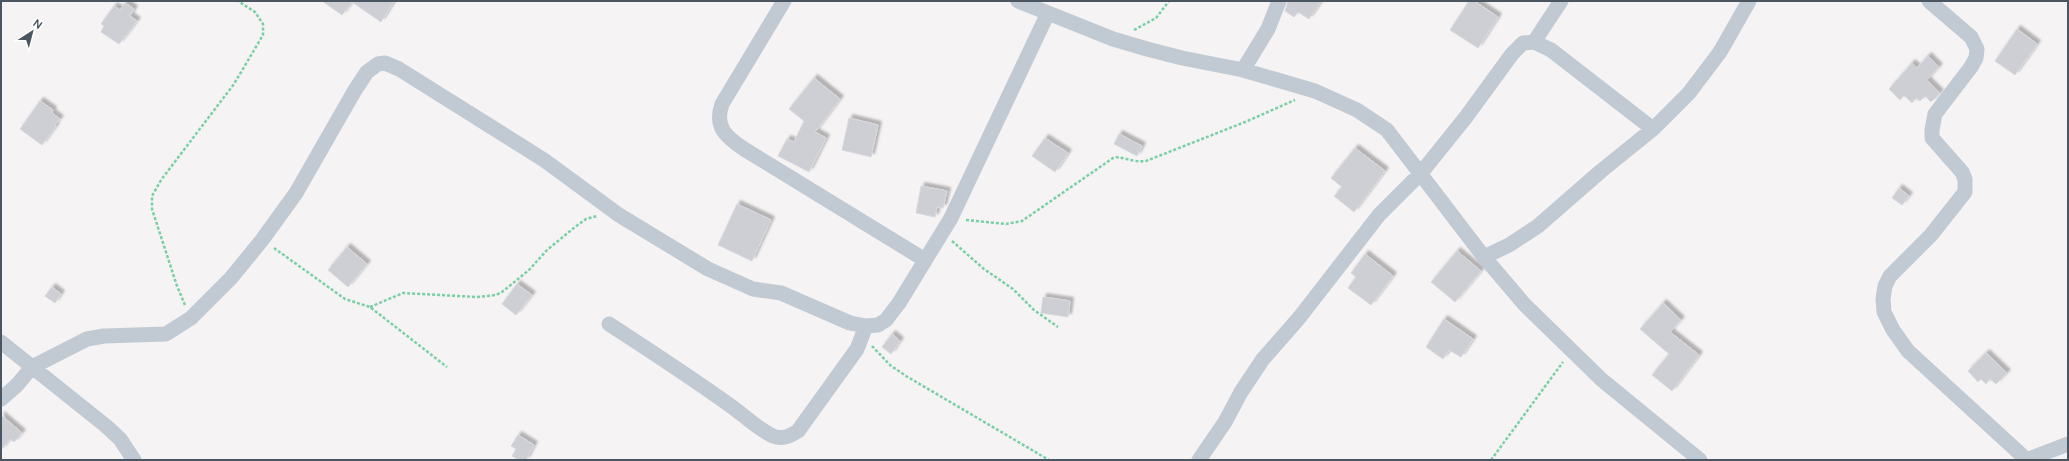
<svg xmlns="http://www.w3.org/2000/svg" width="2069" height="461" viewBox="0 0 2069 461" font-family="'DM Sans',sans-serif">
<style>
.building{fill:#cdcfd5;stroke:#d7d9de;filter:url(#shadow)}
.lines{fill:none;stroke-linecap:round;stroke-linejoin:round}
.path{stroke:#7ad0a6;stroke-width:2.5;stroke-dasharray:3 2;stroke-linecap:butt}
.minor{stroke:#c1cad2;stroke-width:15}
</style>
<defs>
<filter id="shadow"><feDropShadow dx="3.5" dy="-3.5" stdDeviation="1" flood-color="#0004"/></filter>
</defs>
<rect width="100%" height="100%" fill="#f5f3f3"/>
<!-- building -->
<path class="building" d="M 322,1 L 394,1 L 381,22 L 352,2 L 342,15 Z
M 1288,1 L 1321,1 L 1309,19 L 1298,12 L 1294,17 L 1285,11 Z
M 1469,1 L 1474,1 L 1498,17 L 1478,48 L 1450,30 Z
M 125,3 L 134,9 L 130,16 L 137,21 L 119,44 L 101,32 L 104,26 L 101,24 L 114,6 L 120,10 Z
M 2017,29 L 2037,44 L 2015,75 L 1995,61 Z
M 1928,56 L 1939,67 L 1927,80 L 1940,93 L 1931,102 L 1925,96 L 1920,101 L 1916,98 L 1912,103 L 1904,95 L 1900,100 L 1889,89 L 1912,63 L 1917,68 Z
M 814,78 L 840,99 L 815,132 L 826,138 L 809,172 L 778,156 L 787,139 L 794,142 L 804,121 L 789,109 Z
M 40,101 L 53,110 L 52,113 L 60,119 L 55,125 L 56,126 L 42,145 L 20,129 Z
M 849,118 L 878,125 L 871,157 L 842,150 Z
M 1119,134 L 1142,146 L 1137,156 L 1114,144 Z
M 1045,138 L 1068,153 L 1055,172 L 1032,156 Z
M 1355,148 L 1385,171 L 1354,212 L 1334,196 L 1342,187 L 1331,178 Z
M 921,186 L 947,191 L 943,208 L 937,207 L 935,217 L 916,213 Z
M 1899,188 L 1909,196 L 1902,205 L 1892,198 Z
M 737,204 L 771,220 L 752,261 L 718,245 Z
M 347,247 L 367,264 L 348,287 L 328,270 Z
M 1457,251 L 1481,271 L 1455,302 L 1431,282 Z
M 1365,254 L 1393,276 L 1371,305 L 1348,288 L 1356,277 L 1351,273 Z
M 517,284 L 532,295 L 516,315 L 502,304 Z
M 52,287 L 61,294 L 55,303 L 45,296 Z
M 1043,297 L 1070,301 L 1068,317 L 1041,313 Z
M 1663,303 L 1681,320 L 1670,332 L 1699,355 L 1672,391 L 1652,375 L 1669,354 L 1640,329 Z
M 1444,319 L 1473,339 L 1461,357 L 1449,350 L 1443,359 L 1426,347 Z
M 892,334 L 900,341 L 891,354 L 882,347 Z
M 1986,353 L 2007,373 L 1996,384 L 1990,379 L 1986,384 L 1981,379 L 1978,382 L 1968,371 Z
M 1,415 L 22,433 L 14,442 L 10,439 L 1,450 Z
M 518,435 L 534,445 L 526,460 L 519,460 L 512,456 L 516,449 L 511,446 Z"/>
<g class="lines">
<!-- path -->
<path class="path" d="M 1134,30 L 1156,18 L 1169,1
M 966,220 L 1006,224 L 1022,221 L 1113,158 C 1120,155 1132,163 1146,161 L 1245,122 L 1295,100
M 952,241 L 984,269 L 1013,289 L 1034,310 L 1058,327
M 274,248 L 345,299 L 370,307 L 447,367
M 185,305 L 177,286 L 152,209 L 152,196 L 161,180 L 234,84 L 263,35 L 263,24 L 255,12 L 238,1
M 370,307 L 403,293 L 477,297 L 496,295 L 502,292 L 529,270 L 547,250 L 575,227 L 586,219 L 597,216
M 872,346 L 890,365 L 906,376 L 1049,460
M 1491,460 L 1563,362"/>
<!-- minor -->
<path class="minor" d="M 784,1 L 722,104 C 714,127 726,137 744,149 L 925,260
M 1018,1 L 1113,39 L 1147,49 L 1182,58 L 1243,70 L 1315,91 L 1357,110 L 1387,130 L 1484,257 L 1524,304 L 1602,380 L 1700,460
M 1929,1 L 1971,37 L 1977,49 L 1976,58 L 1971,67 L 1935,114 L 1932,130 L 1932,138 L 1962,172 L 1965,179 L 1965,192 L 1931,235 L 1890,276 L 1885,286 L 1883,299 L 1884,312 L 1893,330 L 1908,351 L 2027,460
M 1534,42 L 1561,1
M 1243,70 L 1268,29 L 1279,1
M 1484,257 L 1509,245 L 1538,226 L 1601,171 L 1653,129 L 1689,93 L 1720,52 L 1749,1
M 609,324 C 649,350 689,376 728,404 C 743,414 756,428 773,436 C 782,440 790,436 798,431 L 857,349 L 866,326
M 1,342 L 106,426 L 120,439 L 134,460
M 1,399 L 17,385 L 32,367 L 87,339 L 104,336 L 166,334 L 191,318 L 231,278 L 262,240 L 296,193 L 355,90 L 367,72 L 378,64 L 385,63 L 399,69 L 544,160 L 619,215 L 708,269 L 753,289 L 781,293 L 850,323 L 866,326 L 878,325 L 886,320 L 899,303 L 951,218 L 1048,13
M 1199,460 L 1225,422 L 1241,392 L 1263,359 L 1299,318 L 1379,215 L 1421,173 L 1466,117 L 1512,54 L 1523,43 L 1534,42 L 1551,50 L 1653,129
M 2026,460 L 2068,444"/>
</g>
<!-- border -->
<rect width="2069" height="461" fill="none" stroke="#4a5661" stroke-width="4"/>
<!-- north arrow -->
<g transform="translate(32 32) rotate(36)" stroke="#ffffff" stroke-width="3" paint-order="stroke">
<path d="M0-3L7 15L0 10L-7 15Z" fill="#4a5661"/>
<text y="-6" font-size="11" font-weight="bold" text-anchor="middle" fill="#4a5661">N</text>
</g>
</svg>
